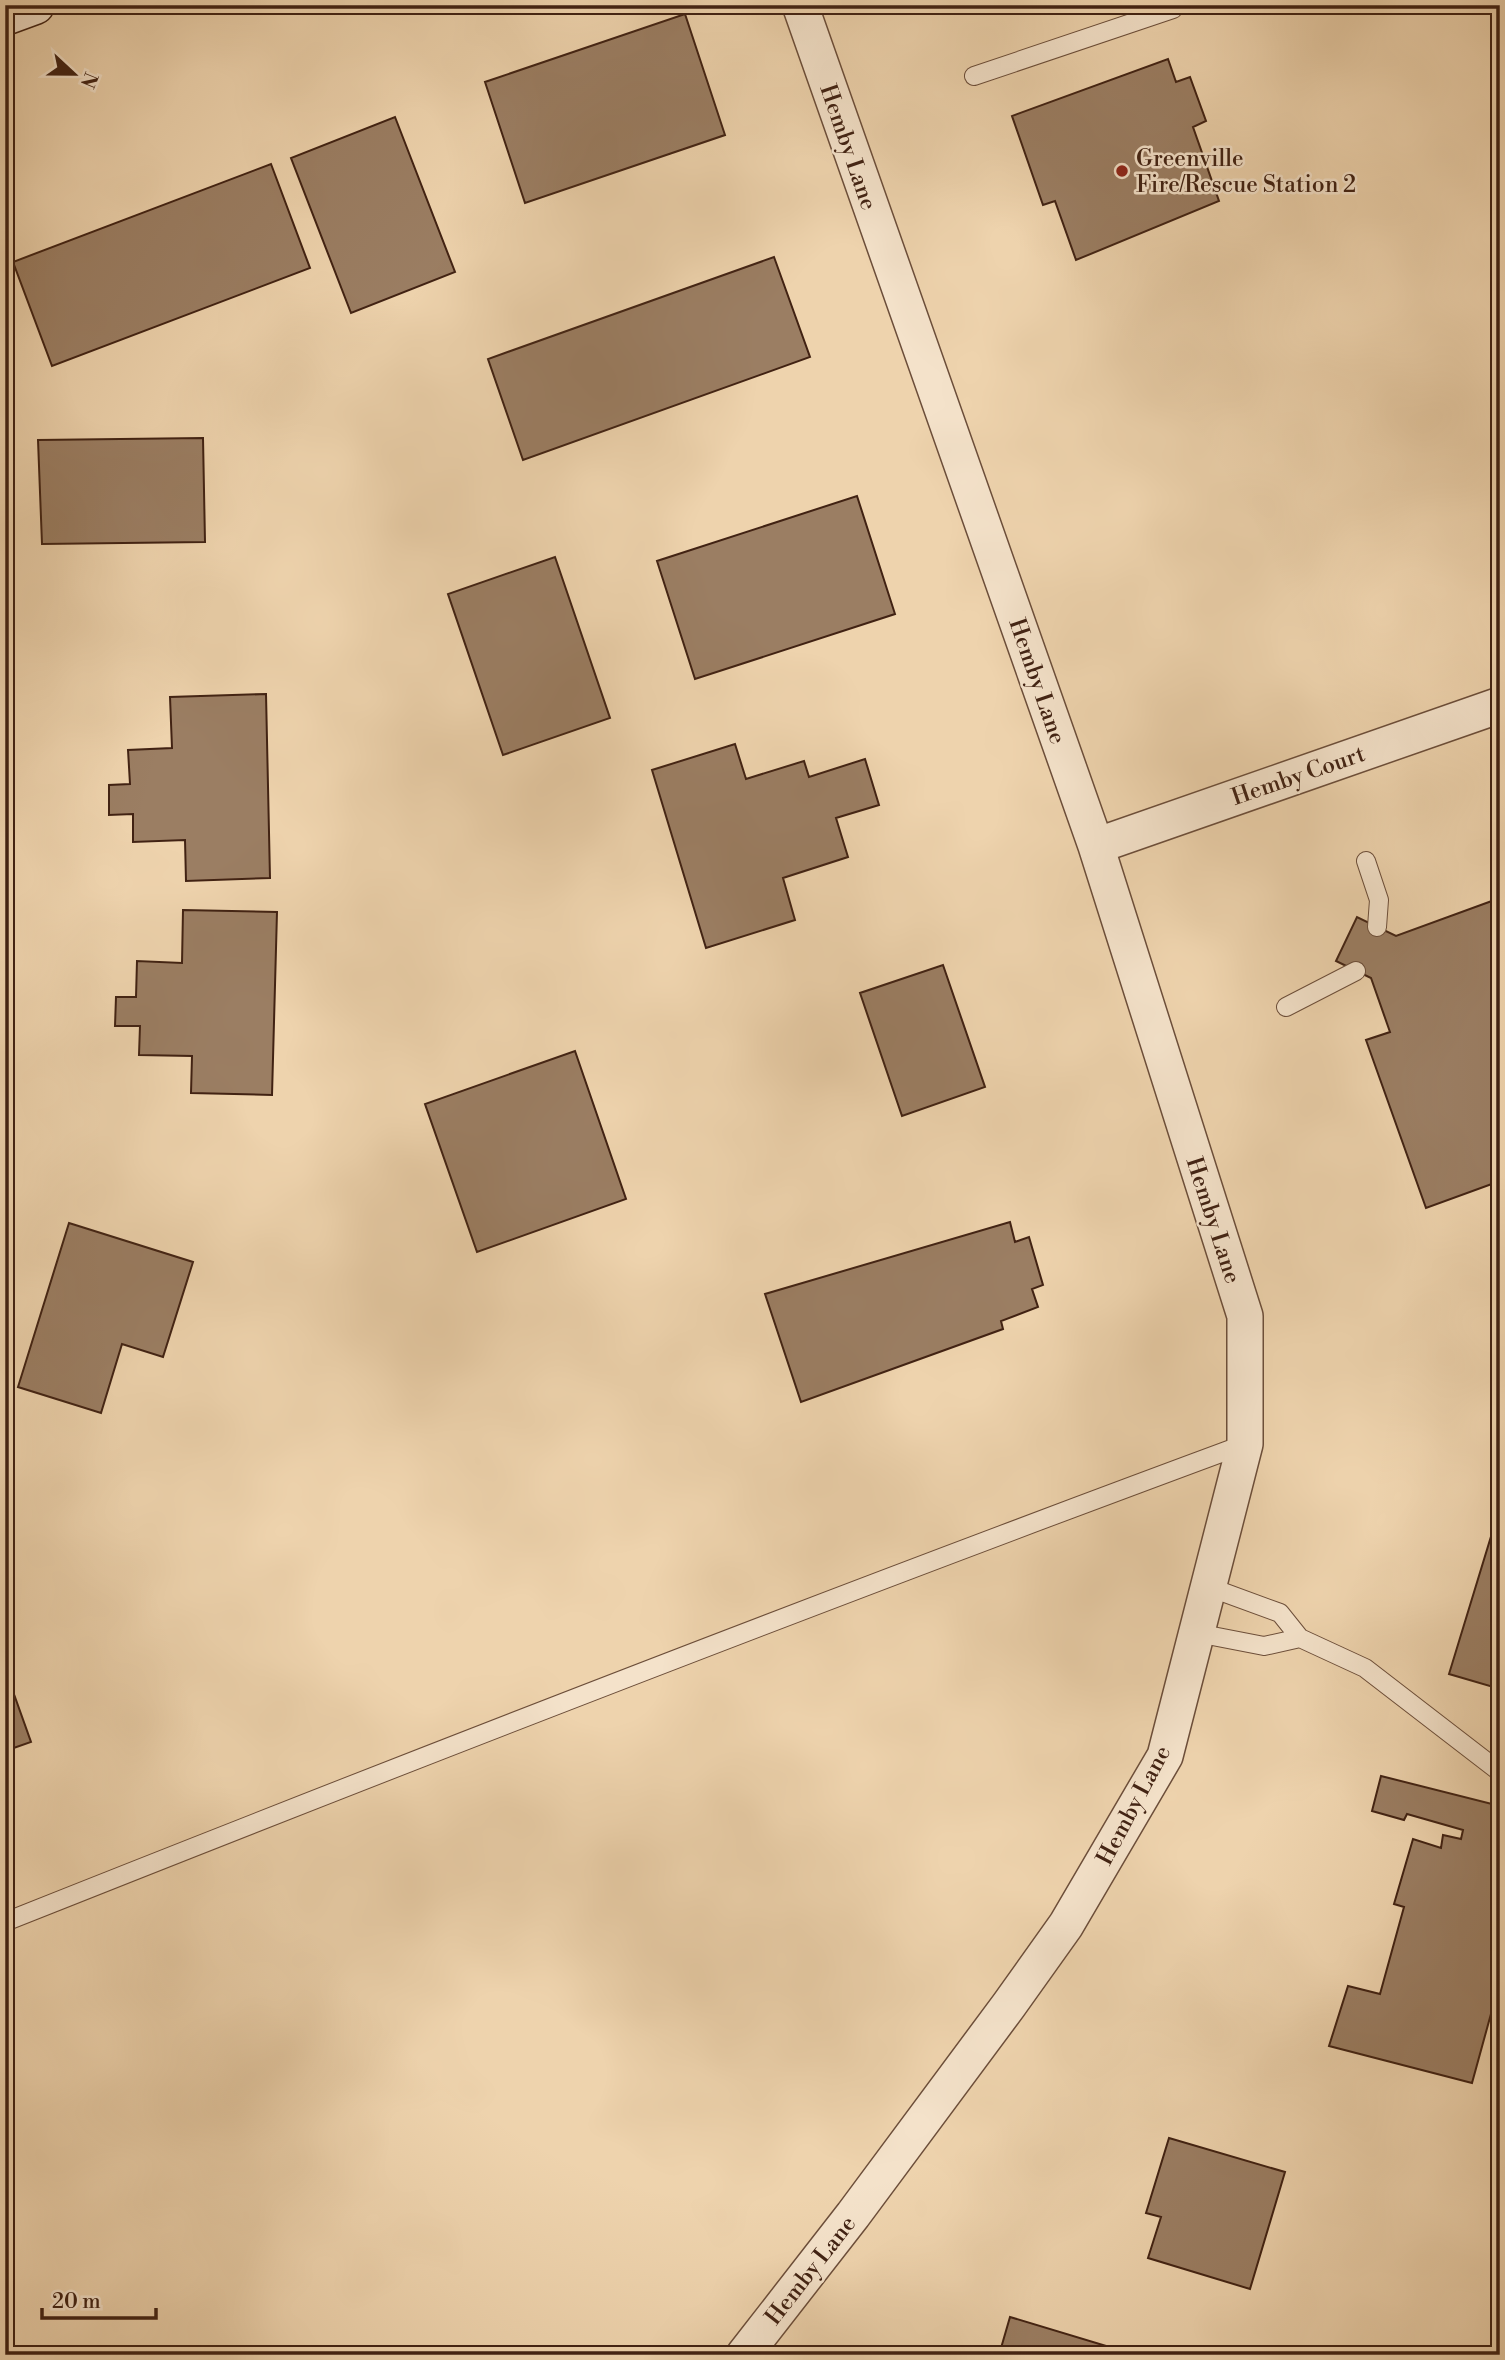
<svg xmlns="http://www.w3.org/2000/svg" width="1505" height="2360" viewBox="0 0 1505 2360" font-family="'Libre Bodoni',serif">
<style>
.building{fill:#9b7e63;stroke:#412213;stroke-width:2}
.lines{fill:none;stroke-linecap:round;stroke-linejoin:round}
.service-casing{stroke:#6c4e3a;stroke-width:20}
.minor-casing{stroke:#6c4e3a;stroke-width:38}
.secondary-casing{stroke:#412213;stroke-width:41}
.service{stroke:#f4e2ca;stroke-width:18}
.minor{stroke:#f4e2ca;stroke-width:35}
.secondary{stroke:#f4e2ca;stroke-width:38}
.poi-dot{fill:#8f2418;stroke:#f4e2ca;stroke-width:2.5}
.labels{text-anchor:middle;stroke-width:5;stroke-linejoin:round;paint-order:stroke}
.street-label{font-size:23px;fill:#412213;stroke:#f4e2ca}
.poi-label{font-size:23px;fill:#412213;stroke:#f4e2ca;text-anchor:start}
</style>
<rect width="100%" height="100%" fill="#eed3ad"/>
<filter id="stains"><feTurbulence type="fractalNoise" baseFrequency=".00286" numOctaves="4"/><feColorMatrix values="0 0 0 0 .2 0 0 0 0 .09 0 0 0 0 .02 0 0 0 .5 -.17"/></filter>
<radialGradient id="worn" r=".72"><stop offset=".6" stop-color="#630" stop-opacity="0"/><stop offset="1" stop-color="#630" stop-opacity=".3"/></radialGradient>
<!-- building -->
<path class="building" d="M 1035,5 L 1057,5 L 1037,12 Z
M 685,14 L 725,135 L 525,203 L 485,82 Z
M 1168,59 L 1176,82 L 1190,77 L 1206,121 L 1193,127 L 1219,201 L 1076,260 L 1055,201 L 1043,205 L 1012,116 Z
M 395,117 L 455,272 L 351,313 L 291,158 Z
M 271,164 L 310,268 L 52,366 L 13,262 Z
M 774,257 L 810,357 L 523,460 L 488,359 Z
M 203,438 L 205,542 L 42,544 L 38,440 Z
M 857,496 L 895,614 L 695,679 L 657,561 Z
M 555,557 L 610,718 L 503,755 L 448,594 Z
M 266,694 L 270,878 L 186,881 L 185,840 L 133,842 L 133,814 L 109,815 L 109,785 L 130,784 L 128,750 L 172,748 L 170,697 Z
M 735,744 L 746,779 L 804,761 L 809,777 L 865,759 L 879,805 L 836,818 L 848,857 L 783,878 L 795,920 L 706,948 L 652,770 Z
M 1500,898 L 1500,1181 L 1426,1208 L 1366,1040 L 1390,1032 L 1371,978 L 1336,961 L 1357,917 L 1396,936 Z
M 183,910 L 277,912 L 272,1095 L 191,1093 L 192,1056 L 139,1055 L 140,1026 L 115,1026 L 116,997 L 136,997 L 137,961 L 182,963 Z
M 943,965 L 985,1087 L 902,1116 L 860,993 Z
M 575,1051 L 626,1199 L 477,1252 L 425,1104 Z
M 1010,1222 L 1015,1242 L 1029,1237 L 1043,1285 L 1032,1289 L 1038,1307 L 1001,1321 L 1003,1329 L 801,1402 L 765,1294 Z
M 69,1223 L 193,1262 L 163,1357 L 122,1344 L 101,1413 L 18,1387 Z
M 1500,1507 L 1500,1689 L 1449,1674 Z
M 5,1669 L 31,1742 L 5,1751 Z
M 1381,1776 L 1500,1806 L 1500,1837 L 1497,1849 L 1500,1850 L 1500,1981 L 1472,2083 L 1329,2046 L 1348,1986 L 1380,1994 L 1404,1907 L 1394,1904 L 1413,1839 L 1441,1848 L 1443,1835 L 1461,1839 L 1463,1830 L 1407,1814 L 1404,1820 L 1372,1811 Z
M 1169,2138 L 1285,2172 L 1250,2289 L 1148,2258 L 1161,2217 L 1146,2213 Z
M 1010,2317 L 1136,2355 L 999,2355 Z"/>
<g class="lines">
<!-- service casing -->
<g class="service-casing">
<path id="service" d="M 974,76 L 1173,9 L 1176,5
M 1366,861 L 1379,900 L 1377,927
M 1286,1007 L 1356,971
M 1197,1633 L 1264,1646 L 1300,1638 L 1280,1613 L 1209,1587
M 1300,1638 L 1365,1668 L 1500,1772
M 5,1922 C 417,1758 829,1598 1245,1444"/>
</g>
<!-- minor casing -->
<g class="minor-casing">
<path id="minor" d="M 1096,846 L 1500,705
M 744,2355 L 853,2215 L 1009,2005 L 1066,1925 L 1165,1756 L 1245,1444 L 1245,1316 L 1096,846 L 800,5"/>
</g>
<!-- secondary casing -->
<g class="secondary-casing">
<path id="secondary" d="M 5,16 L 35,5"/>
</g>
<!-- service -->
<use href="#service" class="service"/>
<!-- minor -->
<use href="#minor" class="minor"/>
<!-- secondary -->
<use href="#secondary" class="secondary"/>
</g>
<!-- markers -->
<circle class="poi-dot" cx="1122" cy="171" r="7"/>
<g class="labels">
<!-- street labels -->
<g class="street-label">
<text transform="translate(849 147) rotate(71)" y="8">Hemby Lane</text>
<text transform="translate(1038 681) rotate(71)" y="8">Hemby Lane</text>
<text transform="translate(1298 775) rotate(-19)" y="8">Hemby Court</text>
<text transform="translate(1214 1220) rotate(72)" y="8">Hemby Lane</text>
<text transform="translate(1133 1805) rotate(-62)" y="8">Hemby Lane</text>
<text transform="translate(810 2270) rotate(-52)" y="8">Hemby Lane</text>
</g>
<!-- poi labels -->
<g class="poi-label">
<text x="1136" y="166">Greenville<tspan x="1136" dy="26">Fire/Rescue Station 2</tspan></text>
</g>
</g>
<!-- margin -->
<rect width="1505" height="2360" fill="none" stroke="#eed3ad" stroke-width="28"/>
<rect x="7" y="7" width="1491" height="2346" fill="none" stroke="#412213" stroke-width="3.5"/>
<rect x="14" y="14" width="1477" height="2332" fill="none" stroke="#412213" stroke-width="2"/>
<!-- north arrow -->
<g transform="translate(74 74) rotate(112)" stroke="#f4e2ca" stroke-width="5" paint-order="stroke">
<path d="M0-5L12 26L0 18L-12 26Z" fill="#412213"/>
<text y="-10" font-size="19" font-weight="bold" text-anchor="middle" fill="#412213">N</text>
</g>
<!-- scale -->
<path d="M42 2308v10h114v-10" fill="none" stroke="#412213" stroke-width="3.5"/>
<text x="52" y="2308" font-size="21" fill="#412213" stroke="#f4e2ca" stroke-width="5" paint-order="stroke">20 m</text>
<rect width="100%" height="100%" filter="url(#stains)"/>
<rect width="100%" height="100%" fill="url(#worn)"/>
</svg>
